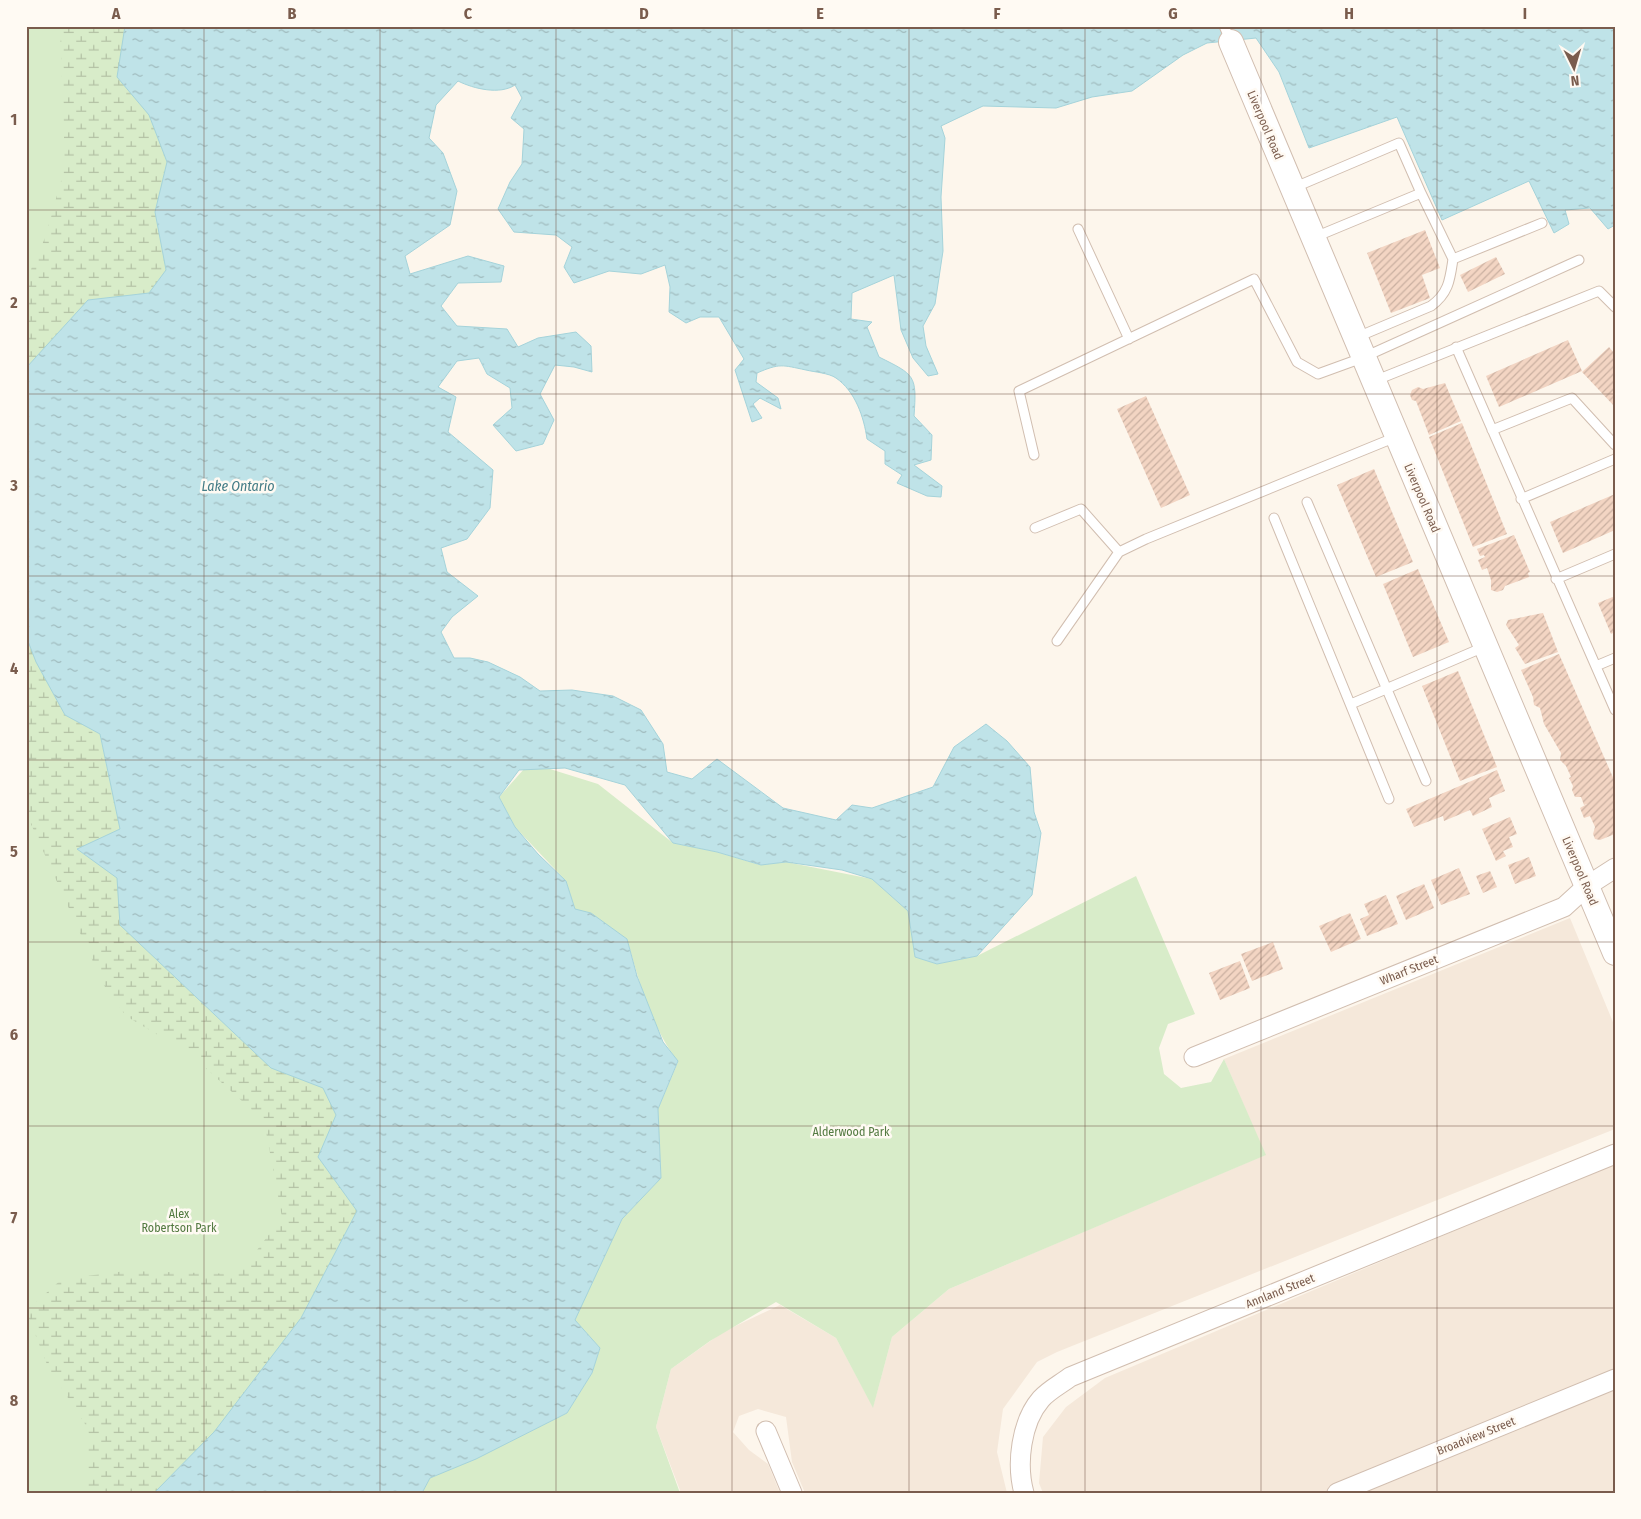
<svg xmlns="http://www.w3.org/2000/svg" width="1641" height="1519" viewBox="0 0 1641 1519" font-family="'Fira Sans Condensed',sans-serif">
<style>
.residential{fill:#f5e8da}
.green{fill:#d8ecc9}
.wetland{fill:url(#wetland-marsh)}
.water{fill:url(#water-ripples);stroke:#a5d3da}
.building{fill:url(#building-hatch)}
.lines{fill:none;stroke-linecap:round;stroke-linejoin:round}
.service-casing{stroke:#d1beb0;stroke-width:11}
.minor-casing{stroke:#d1beb0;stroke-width:21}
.tertiary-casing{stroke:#d1beb0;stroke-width:26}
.service{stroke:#fff;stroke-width:9}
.minor{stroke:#fff;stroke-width:19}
.tertiary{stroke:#fff;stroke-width:24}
.grid{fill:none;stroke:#7a5c4d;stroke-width:1;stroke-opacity:0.55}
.labels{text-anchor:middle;stroke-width:5;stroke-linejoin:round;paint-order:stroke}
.street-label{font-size:12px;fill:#7a5c4d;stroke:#fffaf3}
.park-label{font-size:12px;fill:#537a41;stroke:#fffaf3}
.water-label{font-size:14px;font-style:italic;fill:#437c86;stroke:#fffaf3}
.neatline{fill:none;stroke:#7a5c4d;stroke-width:2}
.grid-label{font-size:16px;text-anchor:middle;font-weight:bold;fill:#7a5c4d}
</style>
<defs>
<pattern id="wetland-marsh" width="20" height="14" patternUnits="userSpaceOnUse" patternTransform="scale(1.25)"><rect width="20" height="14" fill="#d8ecc9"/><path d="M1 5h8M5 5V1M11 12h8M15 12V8" fill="none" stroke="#b4c2a5"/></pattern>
<pattern id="water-ripples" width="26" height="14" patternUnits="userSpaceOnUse" patternTransform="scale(1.25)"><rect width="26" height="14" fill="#bfe3e8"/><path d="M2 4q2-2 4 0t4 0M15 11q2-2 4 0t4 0" fill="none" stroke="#a0bbbe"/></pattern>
<pattern id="building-hatch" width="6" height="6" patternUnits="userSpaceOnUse" patternTransform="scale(1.25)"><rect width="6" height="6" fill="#f3d5c3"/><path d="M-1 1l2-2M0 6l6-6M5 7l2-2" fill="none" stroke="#cab0a1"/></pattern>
</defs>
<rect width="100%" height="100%" fill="#fdf6ec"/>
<!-- residential -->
<path class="residential" d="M 1570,918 L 1615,1027 L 1615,1129 L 1057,1352 L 1037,1362 L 1003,1409 L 997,1452 L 1007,1493 L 805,1493 L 792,1462 L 786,1417 L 758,1409 L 739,1416 L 733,1432 L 749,1450 L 768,1464 L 780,1493 L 681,1493 L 656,1427 L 671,1369 L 723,1332 L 780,1305 L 836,1338 L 873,1407 L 892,1337 L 949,1289 L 1265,1155 L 1224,1059 Z
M 1615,1163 L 1615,1493 L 1043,1493 L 1039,1483 L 1043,1437 L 1066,1407 L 1105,1378 Z"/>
<!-- green -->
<path class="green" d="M 26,26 L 125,26 L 26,368 Z
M 26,636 L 65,715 L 100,734 L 120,829 L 336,1115 L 154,1493 L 26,1493 Z
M 524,769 L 550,769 L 598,784 L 673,843 L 717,852 L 760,865 L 786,862 L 872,879 L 908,911 L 915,957 L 937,964 L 977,956 L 1136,876 L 1195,1014 L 1168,1024 L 1159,1048 L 1164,1074 L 1181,1088 L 1211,1082 L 1224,1059 L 1266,1155 L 949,1289 L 892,1337 L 873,1408 L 836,1338 L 776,1302 L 710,1341 L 671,1369 L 656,1427 L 680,1493 L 422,1493 L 430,1478 L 567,1413 L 592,1373 L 600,1348 L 574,1320 L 622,1219 L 661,1178 L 658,1109 L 678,1062 C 651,1026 639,981 627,939 L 575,909 L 566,881 L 515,827 L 499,797 Z"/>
<!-- wetland -->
<path class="wetland" d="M 60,26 L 160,26 L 201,231 L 41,596 L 145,872 L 358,1080 L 405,1234 L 158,1493 L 87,1493 L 87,1427 L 48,1367 L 26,1311 L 62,1279 L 126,1271 L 239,1274 L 282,1217 L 264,1121 L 190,1054 L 126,1016 L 103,984 L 26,813 L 26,281 L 45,238 L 65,167 Z"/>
<!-- water -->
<path class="water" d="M 125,26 L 1615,26 L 1615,225 L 1608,229 L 1590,208 L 1565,210 L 1569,224 L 1554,233 L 1529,181 L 1442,220 L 1397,117 L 1309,148 L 1279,72 L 1256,38 L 1207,43 L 1183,55 L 1132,91 L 1092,97 L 1056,108 L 983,106 L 941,126 L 945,138 L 941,197 L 943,251 L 935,304 L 923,326 L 926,346 L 938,374 L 928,376 L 913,358 L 901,330 L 894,275 L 852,293 L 851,319 L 872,322 L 867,327 L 879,357 C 915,375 917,375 914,416 L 932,435 L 931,460 L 914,465 L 942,486 L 941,497 L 927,496 L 897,483 L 902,475 L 885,464 L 885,451 L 867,439 C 864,417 855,391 836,378 C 829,373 814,372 806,370 C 782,365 780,363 757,373 L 756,382 L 778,398 L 781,409 L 760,398 L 753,404 L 762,418 L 752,422 L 735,370 L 744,359 L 719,317 L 700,317 L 686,323 L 669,312 L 670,287 L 665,265 L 641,274 L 609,271 L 574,283 L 564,267 L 572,247 L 556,235 L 514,232 L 498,209 L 510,182 L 522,164 L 524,129 L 511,118 L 522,98 L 515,85 C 500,95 474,89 458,81 L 436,105 L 429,138 L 443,153 L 457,191 L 450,225 L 405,256 L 410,274 L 468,256 L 504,266 L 501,282 L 458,283 L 441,306 L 457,326 L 507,329 L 518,347 L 538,338 L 576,332 L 591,346 L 592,372 L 574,367 L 555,365 L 540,394 L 554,420 L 543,444 L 516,451 L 493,425 L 512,408 L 510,388 L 487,374 L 479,358 L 457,361 L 438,387 L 456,397 L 448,432 L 493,470 L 490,508 L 467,539 L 441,548 L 447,572 L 478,596 L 452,617 L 441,632 L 454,658 L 470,658 L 488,662 L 520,677 L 540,691 L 572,690 L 613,696 L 641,710 L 663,744 L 667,772 L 692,779 L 717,759 L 783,808 L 836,820 L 852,805 L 872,808 L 933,787 L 954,747 L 986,724 L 1007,741 L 1030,767 L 1034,812 L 1041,833 L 1032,895 L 977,956 L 937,964 L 915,957 L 908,911 L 872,879 L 842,870 L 786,862 L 761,865 L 717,852 L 673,843 L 625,785 L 565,768 L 519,770 L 499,797 L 515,827 L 538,854 L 566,881 L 575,909 L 591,913 L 627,939 L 637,976 L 663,1042 L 678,1061 L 658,1109 L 661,1178 L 622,1219 L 575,1320 L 600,1348 L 592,1373 L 567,1413 L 476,1459 L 430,1478 L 422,1493 L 154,1493 L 214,1432 L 301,1318 L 357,1211 L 318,1157 L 336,1115 L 323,1088 L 271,1068 L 120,925 L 117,878 L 77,849 L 120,829 L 100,734 L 65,715 L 36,662 L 26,636 L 26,368 L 88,300 L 149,293 L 166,270 L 155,212 L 167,162 L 149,115 L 117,77 Z"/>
<!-- building -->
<path class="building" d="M 1425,230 L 1440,268 L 1422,275 L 1430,298 L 1391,313 L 1367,253 Z
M 1496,257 L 1505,274 L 1468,292 L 1460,275 Z
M 1568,340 L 1582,371 L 1499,407 L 1486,376 Z
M 1609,347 L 1615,354 L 1615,407 L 1582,372 Z
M 1445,383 L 1461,421 L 1429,435 L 1416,401 L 1412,400 L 1410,395 L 1412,390 L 1418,387 L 1423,389 Z
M 1146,396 L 1190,495 L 1161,508 L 1117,409 Z
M 1462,423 L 1507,534 L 1473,547 L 1429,437 Z
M 1374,469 L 1413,562 L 1376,577 L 1337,485 Z
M 1615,494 L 1615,530 L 1563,553 L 1550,522 Z
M 1514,535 L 1530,572 L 1528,573 L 1529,577 L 1505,586 L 1503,590 L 1497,592 L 1491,590 L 1491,580 L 1487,568 L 1482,570 L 1478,560 L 1485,557 L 1484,555 L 1480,556 L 1477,549 Z
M 1418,569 L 1449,642 L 1413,657 L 1383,584 Z
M 1615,596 L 1615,632 L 1611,634 L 1598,603 Z
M 1543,613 L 1558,652 L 1525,664 L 1515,648 L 1519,645 L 1506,625 L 1508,620 Z
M 1559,654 L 1615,782 L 1615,834 L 1600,840 L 1595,839 L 1593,834 L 1595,827 L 1590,816 L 1584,818 L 1580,808 L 1587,804 L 1584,805 L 1581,797 L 1575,797 L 1572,790 L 1573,786 L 1569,778 L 1571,777 L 1566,766 L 1560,760 L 1561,753 L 1544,724 L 1540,708 L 1534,705 L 1533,697 L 1521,670 Z
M 1458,671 L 1497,767 L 1460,781 L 1422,686 Z
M 1497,770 L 1505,791 L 1489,798 L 1492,807 L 1473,816 L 1470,810 L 1444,821 L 1443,816 L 1414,827 L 1406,809 Z
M 1510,817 L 1517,834 L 1509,837 L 1513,847 L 1503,851 L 1506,856 L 1496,861 L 1482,829 Z
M 1529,857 L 1536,876 L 1515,884 L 1508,865 Z
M 1459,868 L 1470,894 L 1441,905 L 1431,880 Z
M 1490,871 L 1497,887 L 1483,893 L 1476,876 Z
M 1424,884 L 1434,908 L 1406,920 L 1396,896 Z
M 1386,895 L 1398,924 L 1367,936 L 1360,919 L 1369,915 L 1364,904 Z
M 1350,913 L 1361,939 L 1331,952 L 1319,926 Z
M 1273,942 L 1283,969 L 1252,981 L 1241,954 Z
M 1240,961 L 1250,988 L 1220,1000 L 1209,973 Z"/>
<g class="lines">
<!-- service casing -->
<g class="service-casing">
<path id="service" d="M 1224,26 L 1231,42
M 1293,188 L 1399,143 L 1421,193 L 1315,237
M 1421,193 L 1453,259 L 1542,223
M 1078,229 L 1129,339
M 1355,338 L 1431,306 C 1449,293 1450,279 1453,259
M 1456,347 L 1615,710
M 1374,381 L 1599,291 L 1615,307
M 1492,430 L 1572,398 L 1615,445
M 1034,455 L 1019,391 L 1254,279 L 1297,362 L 1318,374 L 1362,358 L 1579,260
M 1521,499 L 1615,459
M 1307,502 L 1426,781
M 1274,518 L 1389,799
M 1035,528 L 1081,509 L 1119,552
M 1556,579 L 1615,554
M 1057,641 L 1119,552 L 1146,539 L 1396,437
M 1596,666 L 1615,658
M 1351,704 L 1484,647"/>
</g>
<!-- minor casing -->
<g class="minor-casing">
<path id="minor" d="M 1194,1057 L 1564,907 L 1587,886 L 1615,868
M 766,1431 L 792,1493
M 1024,1493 C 1016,1464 1021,1422 1041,1399 C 1049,1390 1061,1384 1070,1377 L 1615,1154
M 1337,1493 L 1615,1379"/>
</g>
<!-- tertiary casing -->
<g class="tertiary-casing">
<path id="tertiary" d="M 1231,42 L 1615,953"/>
</g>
<!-- service -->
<use href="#service" class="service"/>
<!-- minor -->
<use href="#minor" class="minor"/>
<!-- tertiary -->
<use href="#tertiary" class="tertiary"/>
</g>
<!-- grid -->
<path class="grid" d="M 204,26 L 204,1493M 380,26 L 380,1493M 556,26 L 556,1493M 732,26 L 732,1493M 909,26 L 909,1493M 1085,26 L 1085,1493M 1261,26 L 1261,1493M 1437,26 L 1437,1493M 26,210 L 1615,210M 26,394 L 1615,394M 26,576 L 1615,576M 26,760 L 1615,760M 26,942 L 1615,942M 26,1126 L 1615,1126M 26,1308 L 1615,1308"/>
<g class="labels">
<!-- street labels -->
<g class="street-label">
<text transform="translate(1265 125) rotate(67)" y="4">Liverpool Road</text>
<text transform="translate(1422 498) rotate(67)" y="4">Liverpool Road</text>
<text transform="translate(1580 871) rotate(67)" y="4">Liverpool Road</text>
<text transform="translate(1409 970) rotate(-22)" y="4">Wharf Street</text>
<text transform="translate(1280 1291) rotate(-22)" y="4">Annland Street</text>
<text transform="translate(1476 1436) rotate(-22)" y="4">Broadview Street</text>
</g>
<!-- park labels -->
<g class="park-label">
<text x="851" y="1136">Alderwood Park</text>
<text x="179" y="1218">Alex<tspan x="179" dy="14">Robertson Park</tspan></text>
</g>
<!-- water labels -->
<g class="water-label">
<text x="238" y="491">Lake Ontario</text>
</g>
</g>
<!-- border -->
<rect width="1641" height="1519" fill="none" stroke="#fffaf3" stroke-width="55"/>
<!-- north arrow -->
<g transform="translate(1574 68) rotate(175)" stroke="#fffaf3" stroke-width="4" paint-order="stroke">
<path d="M0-4L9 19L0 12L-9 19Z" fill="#7a5c4d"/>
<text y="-8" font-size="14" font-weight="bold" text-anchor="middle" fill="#7a5c4d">N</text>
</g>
<rect x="28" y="28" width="1586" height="1464" class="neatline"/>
<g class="grid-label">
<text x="116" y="19">A</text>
<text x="292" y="19">B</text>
<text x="468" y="19">C</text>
<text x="644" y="19">D</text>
<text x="820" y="19">E</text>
<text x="997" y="19">F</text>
<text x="1173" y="19">G</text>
<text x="1349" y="19">H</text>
<text x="1525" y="19">I</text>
<text x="14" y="125">1</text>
<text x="14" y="308">2</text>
<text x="14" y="491">3</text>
<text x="14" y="674">4</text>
<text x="14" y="857">5</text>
<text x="14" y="1040">6</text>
<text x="14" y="1223">7</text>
<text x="14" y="1406">8</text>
</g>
</svg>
